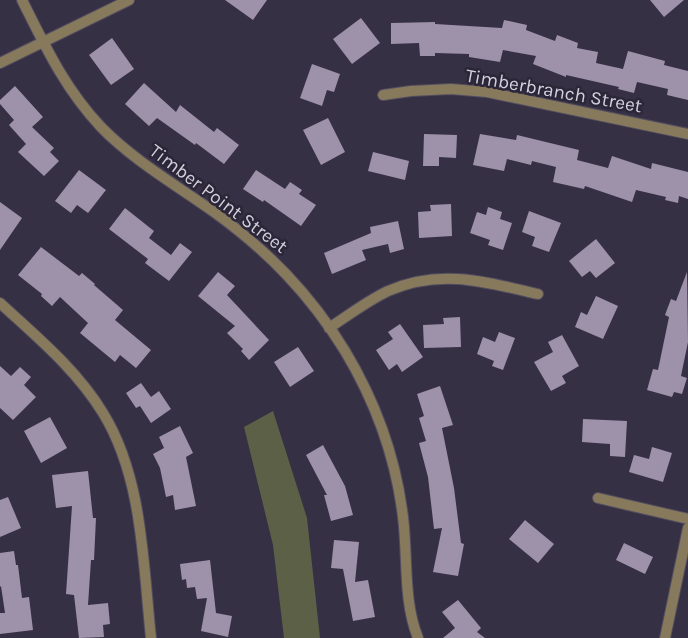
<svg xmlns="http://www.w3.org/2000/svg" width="688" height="638" viewBox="0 0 688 638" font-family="Karla,sans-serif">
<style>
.forest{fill:#5c6046}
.building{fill:#9e91aa}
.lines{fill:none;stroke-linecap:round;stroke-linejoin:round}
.minor-casing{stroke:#524d60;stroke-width:12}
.tertiary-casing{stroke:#524d60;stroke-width:12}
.minor{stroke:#87795c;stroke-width:10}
.tertiary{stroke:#87795c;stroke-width:10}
.labels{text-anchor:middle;stroke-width:5;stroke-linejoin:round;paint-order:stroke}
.street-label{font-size:19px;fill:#d3d0dd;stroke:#2c2639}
</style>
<rect width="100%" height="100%" fill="#363044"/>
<!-- forest -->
<path class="forest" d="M 273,411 L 307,518 L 320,638 L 284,638 L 273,545 L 244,427 Z"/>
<!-- building -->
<path class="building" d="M 225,0 L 267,0 L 253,20 Z
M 650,0 L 684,0 L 664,17 Z
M 361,18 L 380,43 L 352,64 L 333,39 Z
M 504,20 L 527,25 L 526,30 L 555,41 L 557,35 L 578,43 L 577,48 L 598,52 L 596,63 L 623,69 L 628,51 L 665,61 L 664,65 L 688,71 L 688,100 L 667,95 L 668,89 L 637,82 L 634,93 L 618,89 L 619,87 L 566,75 L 566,77 L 533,64 L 536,56 L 503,50 L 500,62 L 469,57 L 469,54 L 435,53 L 435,56 L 420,56 L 419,43 L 391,44 L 391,23 L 435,22 L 435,24 L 502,28 Z
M 112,38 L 134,69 L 111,85 L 89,55 Z
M 312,64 L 340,74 L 334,92 L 327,90 L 322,106 L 300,98 Z
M 144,83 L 176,112 L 180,105 L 214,132 L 217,128 L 239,145 L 224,164 L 196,143 L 195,145 L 157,118 L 149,126 L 125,104 Z
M 15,86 L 43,117 L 32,127 L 54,148 L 50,152 L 59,161 L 44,176 L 18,152 L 26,144 L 9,125 L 14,120 L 0,104 L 0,100 Z
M 328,118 L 345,152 L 321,165 L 303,130 Z
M 424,134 L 457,135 L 456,158 L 439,157 L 439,166 L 423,166 Z
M 480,134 L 516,140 L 517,135 L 579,150 L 577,160 L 608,168 L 612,156 L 651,169 L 652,163 L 688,172 L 688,199 L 679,196 L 678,203 L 665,200 L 666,197 L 636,190 L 632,202 L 585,186 L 584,189 L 553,182 L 556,167 L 532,161 L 531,165 L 507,159 L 504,171 L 473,165 Z
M 373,152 L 409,161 L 405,180 L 368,171 Z
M 79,170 L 106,190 L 88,213 L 77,205 L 71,213 L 55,201 Z
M 256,170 L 285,189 L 290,182 L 302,190 L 299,194 L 316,205 L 301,226 L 264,200 L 263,202 L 243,189 Z
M 0,202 L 22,218 L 0,250 Z
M 451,204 L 452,236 L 419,238 L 418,212 L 431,211 L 430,205 Z
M 488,207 L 502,212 L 500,219 L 512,223 L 503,250 L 488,245 L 490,240 L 470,233 L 477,212 L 486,215 Z
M 125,208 L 154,231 L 149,238 L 171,255 L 180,243 L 192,252 L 169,281 L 145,263 L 148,259 L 109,229 Z
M 529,211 L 561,223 L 549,252 L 532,246 L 535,237 L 522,232 Z
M 398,221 L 404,249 L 390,253 L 388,244 L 362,250 L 366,260 L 332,274 L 324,253 L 371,233 L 370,227 Z
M 596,239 L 615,263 L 596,278 L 590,271 L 582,277 L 569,261 Z
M 41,247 L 79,276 L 82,273 L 95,284 L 94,285 L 123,310 L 115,320 L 151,350 L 136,368 L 120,355 L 115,362 L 80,333 L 88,323 L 60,297 L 52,306 L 41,296 L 42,294 L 18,275 Z
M 218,272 L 235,286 L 227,295 L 269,340 L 249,360 L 241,351 L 243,349 L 227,333 L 235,326 L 198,296 Z
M 687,272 L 688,342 L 681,376 L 687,378 L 682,394 L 674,392 L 672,397 L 647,390 L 653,369 L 658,370 L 669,317 L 665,315 L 671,299 L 676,301 Z
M 596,296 L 618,306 L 603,339 L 575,327 L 581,312 L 587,315 Z
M 460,317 L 461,347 L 424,348 L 423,325 L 444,324 L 443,318 Z
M 400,324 L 423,357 L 402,372 L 397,364 L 389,370 L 376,350 L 393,339 L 388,332 Z
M 499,332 L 515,338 L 503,370 L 492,366 L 494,361 L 477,354 L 483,337 L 495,342 Z
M 562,335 L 579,366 L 562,376 L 566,383 L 551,391 L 534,362 L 553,352 L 548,342 Z
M 298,347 L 314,371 L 290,387 L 274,362 Z
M 0,366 L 11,376 L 20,367 L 31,377 L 24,385 L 36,397 L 13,420 L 0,408 Z
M 141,383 L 151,397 L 159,391 L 171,409 L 151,423 L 140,406 L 136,408 L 126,393 Z
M 440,386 L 453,425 L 442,428 L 454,488 L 461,543 L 464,544 L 458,576 L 433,572 L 442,528 L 434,529 L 428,477 L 419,443 L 426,441 L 419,418 L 424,416 L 417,394 Z
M 50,417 L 67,448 L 41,463 L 24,431 Z
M 583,419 L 627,421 L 625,457 L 610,456 L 610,444 L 582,442 Z
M 180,426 L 193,453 L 186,457 L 196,506 L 175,510 L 173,495 L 166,497 L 160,468 L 153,454 L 164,448 L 159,437 Z
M 323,445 L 345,486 L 353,515 L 331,521 L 324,495 L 327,495 L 306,455 Z
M 652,447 L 672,453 L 663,482 L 629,472 L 634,455 L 649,459 Z
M 88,471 L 93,518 L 96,518 L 94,560 L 91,560 L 88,605 L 108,603 L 110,624 L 103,625 L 104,637 L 79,638 L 74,595 L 66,594 L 72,506 L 56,508 L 52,475 Z
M 8,497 L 21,528 L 0,537 L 0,500 Z
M 525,520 L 554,544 L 538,563 L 509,539 Z
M 334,540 L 359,542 L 355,582 L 368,580 L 375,617 L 353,621 L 343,569 L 331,568 Z
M 624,543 L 653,557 L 645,574 L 616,560 Z
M 14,551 L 16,565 L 18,565 L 22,598 L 29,597 L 33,630 L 0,634 L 0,613 L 5,613 L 1,586 L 0,587 L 0,553 Z
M 210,560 L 216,613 L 232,616 L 228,637 L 201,631 L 207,598 L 197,599 L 195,587 L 187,588 L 186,579 L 182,580 L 180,564 Z
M 458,600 L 481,628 L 477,632 L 485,638 L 443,638 L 455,628 L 442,612 Z"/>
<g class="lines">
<!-- minor casing -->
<g class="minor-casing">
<path id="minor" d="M 22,0 C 45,46 65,89 101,127 C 133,160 176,185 214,212 C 268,251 310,294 345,351 C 375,401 396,459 403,517 C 408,557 403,601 418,638
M 0,63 L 129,0
M 383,95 L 411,91 L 451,89 L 487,92 L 688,134
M 329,328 C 349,315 367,301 388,291 C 440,268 486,282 538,294
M 598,498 L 688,519
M 665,638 L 688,528"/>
</g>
<!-- tertiary casing -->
<g class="tertiary-casing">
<path id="tertiary" d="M 0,303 C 37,337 77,370 103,413 C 143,478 143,564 151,638"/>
</g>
<!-- minor -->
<use href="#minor" class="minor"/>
<!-- tertiary -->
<use href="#tertiary" class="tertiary"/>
</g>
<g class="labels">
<!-- street labels -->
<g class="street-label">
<text transform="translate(554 90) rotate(10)" y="7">Timberbranch Street</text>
<text transform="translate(219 198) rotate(37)" y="7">Timber Point Street</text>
</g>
</g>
</svg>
